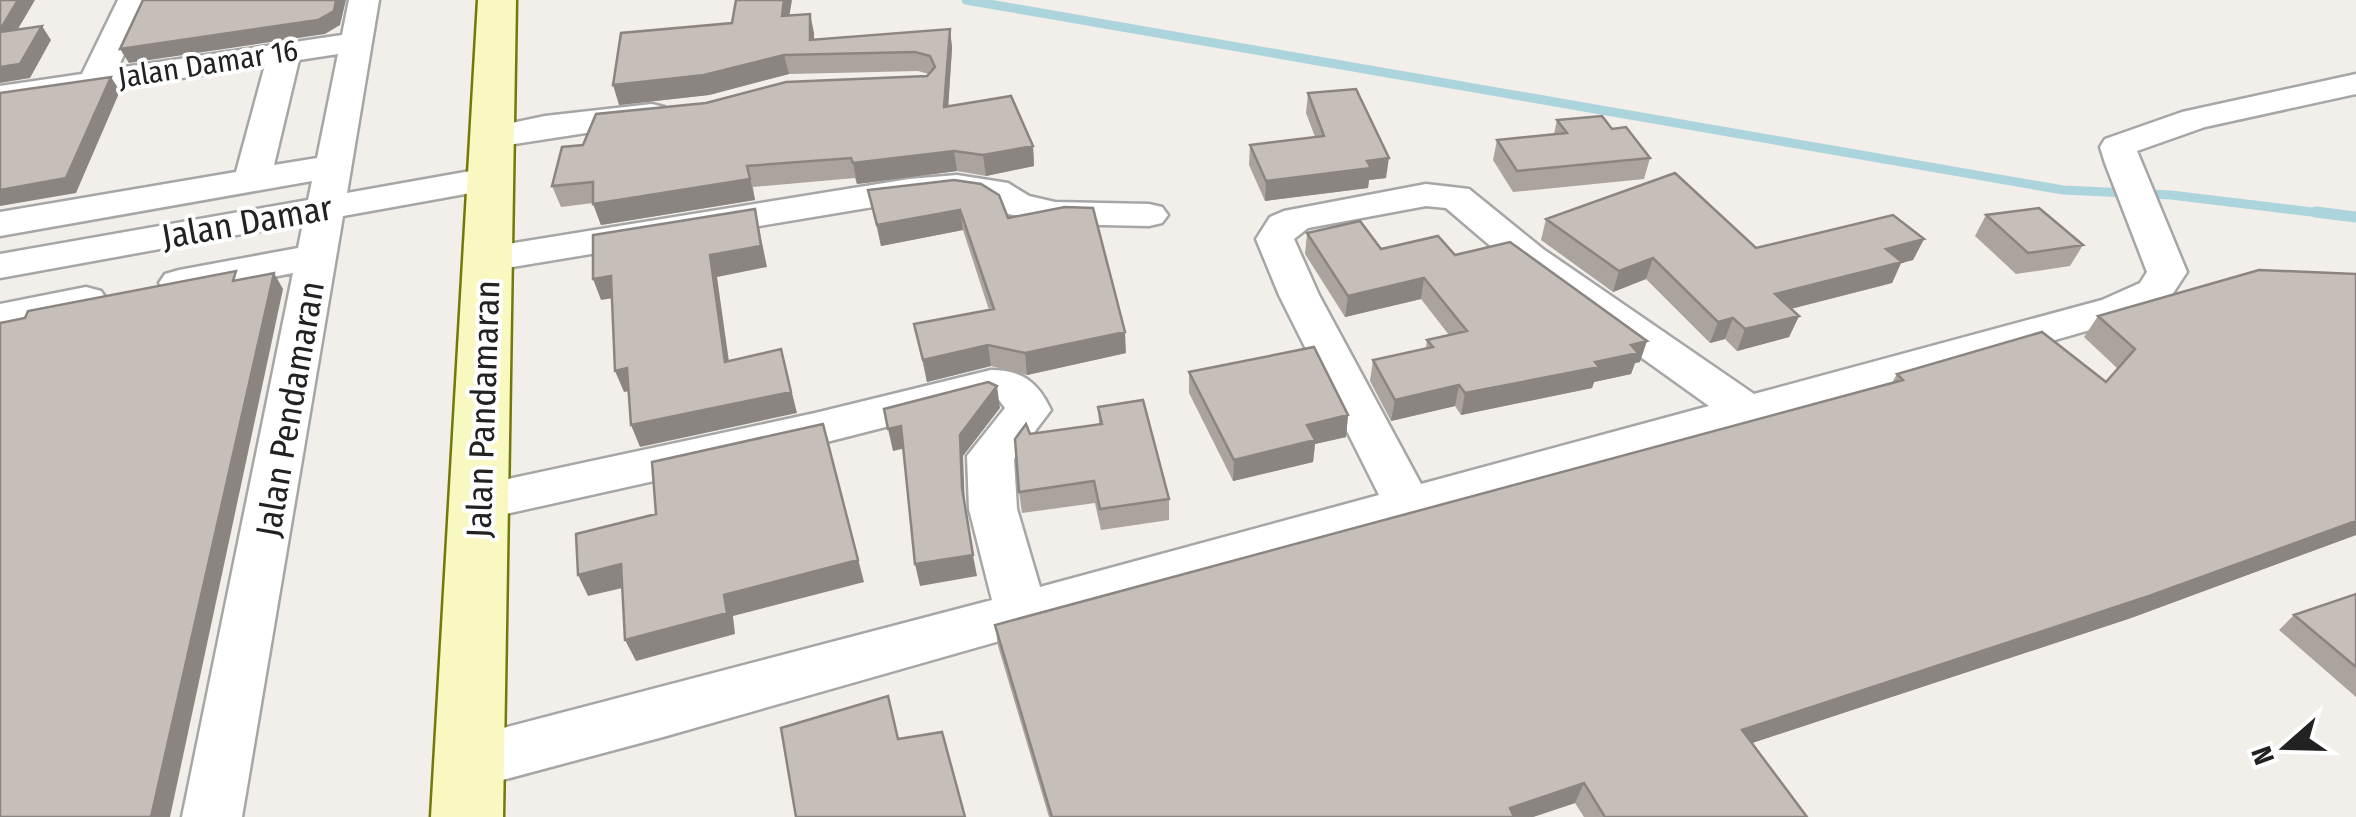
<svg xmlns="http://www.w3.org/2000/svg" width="2356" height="817" viewBox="0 0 2356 817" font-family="'Fira Sans Condensed',sans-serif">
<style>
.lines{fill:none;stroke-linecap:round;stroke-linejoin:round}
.stream-far1{stroke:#abd4dd;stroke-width:9}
.stream{stroke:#abd4dd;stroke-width:11}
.minor-casing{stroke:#a6a6a6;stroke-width:5}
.secondary-casing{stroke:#727909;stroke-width:5}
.minor{fill:#fff;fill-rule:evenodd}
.secondary{fill:#f8f8c0;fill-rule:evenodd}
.wall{fill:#aaa39e}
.shaded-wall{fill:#8b8581}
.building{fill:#c6beb8;stroke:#8b8581;stroke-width:2.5}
.labels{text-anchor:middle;stroke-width:8;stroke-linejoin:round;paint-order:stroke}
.far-street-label{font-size:30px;fill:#222;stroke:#fff}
.street-label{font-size:35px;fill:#222;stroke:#fff}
</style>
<rect width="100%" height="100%" fill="#f2eee9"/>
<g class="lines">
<!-- stream-far1 -->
<path class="stream-far1" d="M 966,0 L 2063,190 L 2171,195 L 2337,215"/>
<!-- stream -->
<path class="stream" d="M 2316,212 L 2356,217"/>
<!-- minor casing -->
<g class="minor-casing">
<path id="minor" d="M 118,0 L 148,0 L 118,68 L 342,35 L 349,0 L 379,0 L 347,193 L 493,167 L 506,170 L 511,178 L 506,186 L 493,189 L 343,216 L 242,817 L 182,817 L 293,273 L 179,296 L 165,292 L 159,283 L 165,274 L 179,270 L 298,248 L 303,223 L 0,278 L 0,254 L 308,200 L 312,181 L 0,236 L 0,212 L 236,172 L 265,65 L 0,106 L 0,86 L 82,74 ZM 338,54 L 317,158 L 274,165 L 299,60 Z
M 2356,74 L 2356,94 L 2205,127 L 2137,151 L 2187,272 L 2168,301 L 2132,318 L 663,737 L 469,789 L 449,781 L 440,763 L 449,745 L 469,737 L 992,600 L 969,509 L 967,456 L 1005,408 L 999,400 L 991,400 L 815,445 L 479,520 L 462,515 L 455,502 L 462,489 L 815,413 L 991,370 C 1022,370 1038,382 1051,410 L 1014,459 L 1017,509 L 1040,587 L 1379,495 L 1279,295 L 1256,239 L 1270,217 L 1284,211 L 1426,184 L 1469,189 L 1543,249 L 1754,394 L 2102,300 L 2140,283 L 2147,272 L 2105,163 L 2100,147 L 2105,139 L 2182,112 ZM 1426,206 L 1446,208 L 1515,267 L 1709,406 L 1421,484 L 1319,295 L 1294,239 L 1308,228 Z
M 652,104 L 664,107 L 669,114 L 664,121 L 495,147 L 483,143 L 477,136 L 483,129 L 545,116 Z
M 957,175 L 1008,183 L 1029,196 L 1055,202 L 1149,204 L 1162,207 L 1168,215 L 1162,223 L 1149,226 L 1055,224 L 1004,213 L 985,201 L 957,197 L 909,201 L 489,271 L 475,268 L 469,259 L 475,250 L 489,247 L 909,179 Z
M 86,287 L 101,291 L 107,300 L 101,309 L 0,330 L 0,304 Z"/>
</g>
<!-- secondary casing -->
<g class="secondary-casing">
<path id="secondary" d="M 478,0 L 516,0 L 503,817 L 431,817 Z"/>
</g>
<!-- minor -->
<use href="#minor" class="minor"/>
<!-- secondary -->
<use href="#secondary" class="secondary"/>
</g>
<!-- wall -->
<path class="wall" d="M 789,16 L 814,33 L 814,39 L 950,29 L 952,48 L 948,106 L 1033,146 L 1034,166 L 986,176 L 957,171 L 857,184 L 855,178 L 753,187 L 755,200 L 601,225 L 593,203 L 561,207 L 552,186 L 583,145 L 706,103 L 927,76 L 929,74 L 918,71 L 789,74 L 709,95 L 619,105 L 732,23 Z
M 1308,93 L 1386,178 L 1369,180 L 1368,188 L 1265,201 L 1249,165 L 1250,145 L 1315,137 L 1306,113 Z
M 1557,120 L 1612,129 L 1650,158 L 1644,179 L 1513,192 L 1493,160 L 1497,140 L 1554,134 Z
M 868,190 L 1008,218 L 1126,353 L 1027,375 L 991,366 L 927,382 L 914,324 L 989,310 L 963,230 L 881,246 Z
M 1986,215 L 2083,245 L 2070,266 L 2016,274 L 1975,236 Z
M 1546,219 L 1756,248 L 1924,239 L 1913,260 L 1901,263 L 1892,283 L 1791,309 L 1799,316 L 1789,337 L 1737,351 L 1725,339 L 1710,343 L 1646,279 L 1613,292 L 1541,240 Z
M 1307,233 L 1381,249 L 1455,255 L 1640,362 L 1635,363 L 1631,374 L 1594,382 L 1592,388 L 1461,415 L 1455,406 L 1391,421 L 1370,381 L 1373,360 L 1426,348 L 1427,340 L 1449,335 L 1421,299 L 1345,317 L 1305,254 Z
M 2356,274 L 2356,535 L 2131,618 L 1752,743 L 1807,817 L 1584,817 L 1575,803 L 1533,817 L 1049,817 L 998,646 L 995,625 L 1892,383 L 1897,374 L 2106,382 L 2118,369 L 2084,337 L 2098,316 Z
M 1189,372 L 1348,415 L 1346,437 L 1315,444 L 1313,462 L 1233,481 L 1189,393 Z
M 1098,407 L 1169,499 L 1169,520 L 1101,530 L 1095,503 L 1022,513 L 1019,492 L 1030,434 L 1099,424 Z
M 2356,594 L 2356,697 L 2279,630 L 2294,615 Z"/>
<!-- shaded-wall -->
<path class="shaded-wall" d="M 18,0 L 35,0 L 8,46 L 0,34 L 0,30 Z
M 336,0 L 346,0 L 340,25 L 325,34 L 129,63 L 120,49 Z
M 784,0 L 792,0 L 786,36 L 782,16 Z
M 810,14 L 814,33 L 814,54 L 810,40 Z
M 42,26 L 51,40 L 30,78 L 0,83 L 0,67 Z
M 950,29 L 952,48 L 947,127 L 944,107 Z
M 784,55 L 789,74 L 709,95 L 619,105 L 613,85 Z
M 111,77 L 120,91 L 76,193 L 0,206 L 0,190 Z
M 1033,146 L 1034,166 L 986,176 L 983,155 Z
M 954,151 L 957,171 L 857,184 L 853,163 Z
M 1389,158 L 1386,178 L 1369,180 L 1368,188 L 1265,201 L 1266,181 Z
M 747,166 L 755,200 L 601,225 L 593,204 Z
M 755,209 L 767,267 L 717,277 L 732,383 L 725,362 L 710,255 Z
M 960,210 L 963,230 L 881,246 L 877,225 Z
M 1924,239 L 1913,260 L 1901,263 L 1892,283 L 1766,315 L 1775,294 L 1886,249 Z
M 1653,258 L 1646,279 L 1613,292 L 1619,271 Z
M 274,273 L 283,289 L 170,817 L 151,817 Z
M 611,276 L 619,297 L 601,300 L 593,279 Z
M 1424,278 L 1421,299 L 1345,317 L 1348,296 Z
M 1799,316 L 1789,337 L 1737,351 L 1745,329 Z
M 1733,318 L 1725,339 L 1710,343 L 1718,322 Z
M 1125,332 L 1126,353 L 1027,375 L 1025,353 Z
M 1647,341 L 1640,362 L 1635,363 L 1631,374 L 1594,382 L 1592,388 L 1461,415 L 1465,393 L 1595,362 L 1631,345 Z
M 988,345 L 991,366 L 927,382 L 923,360 Z
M 781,349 L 797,413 L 640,447 L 631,425 Z
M 627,368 L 636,390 L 624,392 L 615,371 Z
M 1459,385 L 1455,406 L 1391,421 L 1395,400 Z
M 997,386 L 1000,408 L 963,456 L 965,509 L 962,488 L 960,435 Z
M 1348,415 L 1346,437 L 1315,444 L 1313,462 L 1233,481 L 1234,460 L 1307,425 Z
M 823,424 L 864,582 L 733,616 L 735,634 L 636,661 L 625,640 L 724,595 Z
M 901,426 L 906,448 L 893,451 L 888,429 Z
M 2356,521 L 2356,535 L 2131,618 L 1731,750 L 1742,730 Z
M 973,555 L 977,576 L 920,586 L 915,564 Z
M 621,564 L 631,586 L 588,596 L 578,575 Z
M 1584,783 L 1575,803 L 1533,817 L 1506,817 L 1510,808 Z"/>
<!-- building -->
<path class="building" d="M 0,0 L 18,0 L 0,30 Z
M 143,0 L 336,0 L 334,11 L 318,20 L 120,49 Z
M 736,0 L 784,0 L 782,16 L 810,14 L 810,40 L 950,29 L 944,107 L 1011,96 L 1033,146 L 983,155 L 954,151 L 853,163 L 851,158 L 747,166 L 750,179 L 593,204 L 593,182 L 552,186 L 562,147 L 583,145 L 596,114 L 706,103 L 786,82 L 927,76 L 935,67 L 930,56 L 915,52 L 784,55 L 704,75 L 613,85 L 621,33 L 732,23 Z
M 42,26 L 20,64 L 0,67 L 0,32 Z
M 111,77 L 66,178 L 0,190 L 0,93 Z
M 1356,89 L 1389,158 L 1367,161 L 1371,168 L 1266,181 L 1250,145 L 1324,136 L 1308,93 Z
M 1602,116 L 1612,129 L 1626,127 L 1650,158 L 1517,171 L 1497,140 L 1567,133 L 1557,120 Z
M 1675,173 L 1756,248 L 1893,215 L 1924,239 L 1886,249 L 1902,262 L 1775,294 L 1799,316 L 1745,329 L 1733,318 L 1718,322 L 1653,258 L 1619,271 L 1546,219 Z
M 954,180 L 981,184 L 999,195 L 1008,218 L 1065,207 L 1093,208 L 1125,332 L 1025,353 L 988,345 L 923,360 L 914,324 L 994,309 L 960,210 L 877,225 L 868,190 Z
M 2039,208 L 2083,245 L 2028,253 L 1986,215 Z
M 755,209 L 761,246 L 710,255 L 725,362 L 781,349 L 791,392 L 631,425 L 627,368 L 615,371 L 611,276 L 593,279 L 593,235 Z
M 1360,221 L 1381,249 L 1438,236 L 1455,255 L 1510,242 L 1647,341 L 1631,345 L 1638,353 L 1595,362 L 1599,367 L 1465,393 L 1459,385 L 1395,400 L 1373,360 L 1433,347 L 1427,340 L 1467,331 L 1424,278 L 1348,296 L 1307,233 Z
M 2259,270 L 2356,274 L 2356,521 L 2149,596 L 1742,730 L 1807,817 L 1605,817 L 1584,783 L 1510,808 L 1514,817 L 1052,817 L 995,625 L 1903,380 L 1897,374 L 2042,332 L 2106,382 L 2135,349 L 2098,316 Z
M 236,271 L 233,281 L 274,273 L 151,817 L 0,817 L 0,323 L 25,318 L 28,311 Z
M 1314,347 L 1348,415 L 1307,425 L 1315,440 L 1234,460 L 1189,372 Z
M 988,382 L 997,386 L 960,435 L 962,488 L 973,555 L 915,564 L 901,426 L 888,429 L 884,409 Z
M 1143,400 L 1169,499 L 1100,509 L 1094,481 L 1019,492 L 1015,439 L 1026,424 L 1030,434 L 1102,424 L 1098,407 Z
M 823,424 L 858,560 L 724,595 L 727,613 L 625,640 L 621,564 L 578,575 L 576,534 L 656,514 L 652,462 Z
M 2356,594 L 2356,667 L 2294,615 Z
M 888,696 L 898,739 L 942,732 L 965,817 L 796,817 L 781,728 Z"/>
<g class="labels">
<!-- far-street labels -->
<g class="far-street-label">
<text transform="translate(208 64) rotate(-9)" y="10">Jalan Damar 16</text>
</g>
<!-- street labels -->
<g class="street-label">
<text transform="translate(247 222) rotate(-10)" y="12">Jalan Damar</text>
<text transform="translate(290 409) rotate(-80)" y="12">Jalan Pendamaran</text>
<text transform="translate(483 409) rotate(-88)" y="12">Jalan Pandamaran</text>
</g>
</g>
<!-- north arrow -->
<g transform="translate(2286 747) rotate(250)" stroke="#ffffff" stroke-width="8" paint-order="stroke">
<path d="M0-8L18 38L0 25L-18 38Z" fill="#222222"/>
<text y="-15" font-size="28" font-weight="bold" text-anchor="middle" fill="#222222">N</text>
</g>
</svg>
